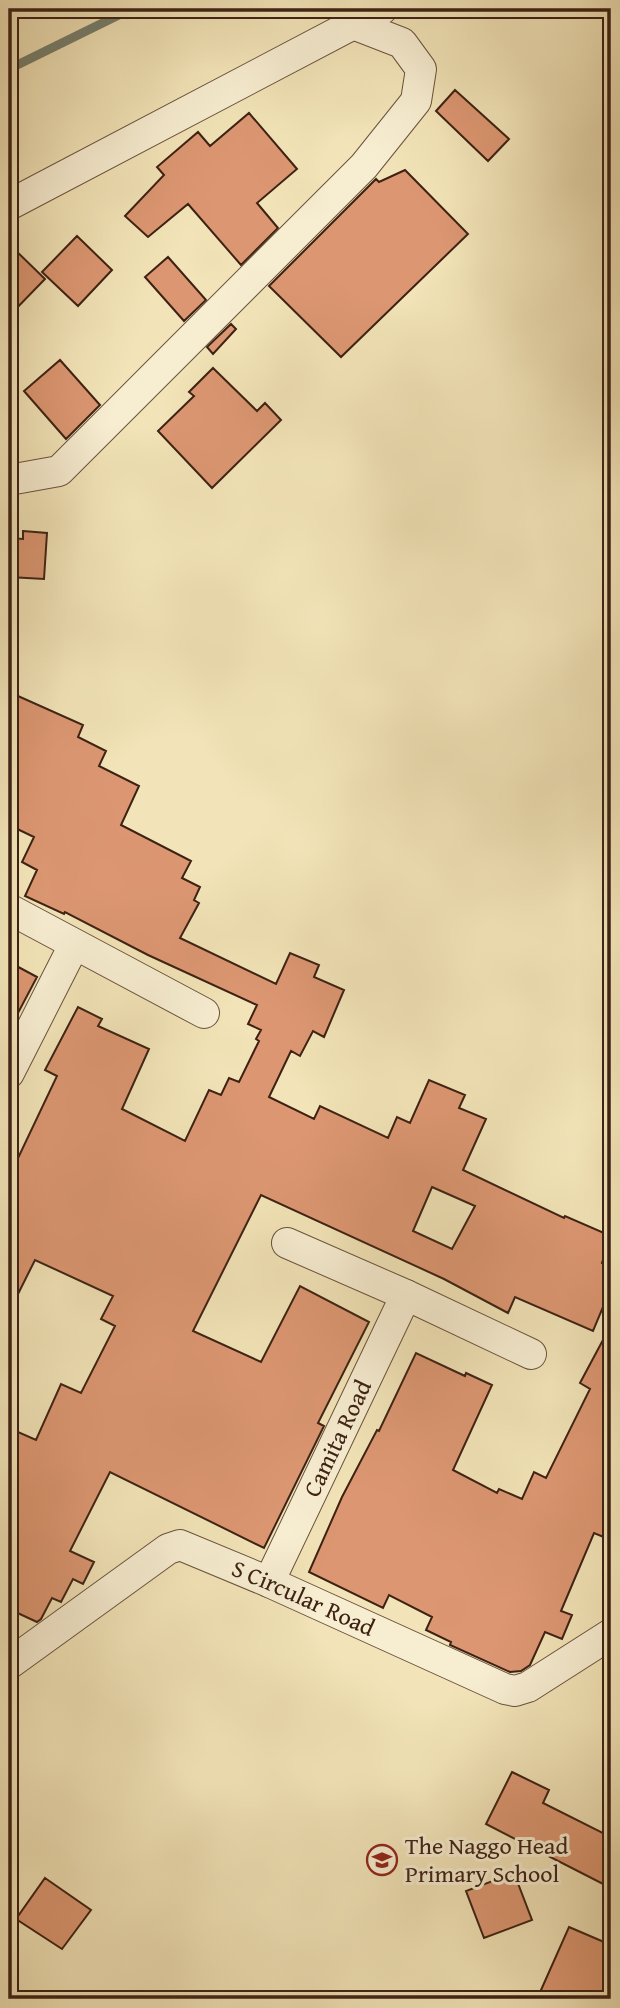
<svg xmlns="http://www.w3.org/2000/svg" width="620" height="2008" viewBox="0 0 620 2008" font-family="'Gentium Book Plus',serif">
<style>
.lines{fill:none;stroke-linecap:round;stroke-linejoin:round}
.stream{stroke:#75806f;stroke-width:9}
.building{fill:#dc9772;stroke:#3d2214;stroke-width:2;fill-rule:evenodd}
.minor-casing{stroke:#6a523d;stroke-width:32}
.minor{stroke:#f7edd1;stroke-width:30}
.labels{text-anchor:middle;stroke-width:6;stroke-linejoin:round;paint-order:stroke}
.street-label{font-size:24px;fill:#3d2214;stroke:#f7edd1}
.poi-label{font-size:24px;fill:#3d2214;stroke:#f7edd1;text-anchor:start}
</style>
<rect width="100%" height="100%" fill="#f2e4b8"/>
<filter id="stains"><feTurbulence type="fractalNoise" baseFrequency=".00286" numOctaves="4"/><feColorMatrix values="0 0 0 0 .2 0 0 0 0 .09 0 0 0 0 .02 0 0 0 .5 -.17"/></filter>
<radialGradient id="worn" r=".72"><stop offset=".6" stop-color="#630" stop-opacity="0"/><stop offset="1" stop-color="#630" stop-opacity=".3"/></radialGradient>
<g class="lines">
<!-- stream -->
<path class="stream" d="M 9,69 L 131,9"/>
</g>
<!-- building -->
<path class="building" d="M 455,90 L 509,139 L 488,161 L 436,111 Z
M 249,113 L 297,169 L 257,203 L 278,228 L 241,265 L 188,204 L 148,237 L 125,216 L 164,175 L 157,167 L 198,132 L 210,146 Z
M 405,170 L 468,234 L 341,357 L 269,286 L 376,179 L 379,182 Z
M 77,236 L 112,270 L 78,306 L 42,272 Z
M 9,244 L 45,279 L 9,316 Z
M 168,257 L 206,300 L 184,321 L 145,277 Z
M 231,324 L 236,329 L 213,354 L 207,347 Z
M 60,360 L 100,405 L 66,439 L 24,391 Z
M 213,368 L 257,411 L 265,403 L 281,420 L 212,488 L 158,431 L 194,396 L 189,392 Z
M 23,531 L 47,533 L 44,579 L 9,577 L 9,538 L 23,539 Z
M 9,692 L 83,725 L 78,737 L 106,751 L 99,766 L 139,786 L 121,825 L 191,861 L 182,878 L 200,887 L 194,900 L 199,903 L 180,938 L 276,984 L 290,953 L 319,965 L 314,977 L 344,990 L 324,1037 L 313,1031 L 300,1056 L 291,1051 L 269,1097 L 314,1119 L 320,1106 L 388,1138 L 397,1117 L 410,1123 L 429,1080 L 465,1095 L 459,1108 L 486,1119 L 463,1170 L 564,1218 L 565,1216 L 611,1236 L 602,1263 L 611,1267 L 611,1288 L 593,1331 L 515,1297 L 508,1313 L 444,1279 L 261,1195 L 193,1331 L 261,1362 L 300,1286 L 369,1322 L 318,1423 L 324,1426 L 264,1548 L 110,1472 L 70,1551 L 94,1562 L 83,1584 L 73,1579 L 61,1602 L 52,1598 L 41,1619 L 37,1622 L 9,1609 L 9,1428 L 36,1440 L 61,1384 L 81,1393 L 115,1326 L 101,1319 L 113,1296 L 35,1260 L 9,1312 L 9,1177 L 57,1076 L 45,1070 L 78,1007 L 102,1019 L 98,1026 L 149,1049 L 122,1109 L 185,1141 L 209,1090 L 221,1095 L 229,1078 L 239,1082 L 259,1041 L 256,1039 L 261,1030 L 248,1024 L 257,1005 L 148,955 L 65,912 L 64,914 L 25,896 L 37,870 L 22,862 L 34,837 L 9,825 ZM 432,1187 L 475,1206 L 452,1249 L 413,1231 Z
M 9,962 L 37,977 L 9,1030 Z
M 611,1325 L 611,1540 L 594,1533 L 561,1611 L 572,1615 L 562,1639 L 545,1632 L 530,1665 L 521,1671 L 510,1672 L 450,1645 L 451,1642 L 426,1630 L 432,1617 L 389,1595 L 383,1608 L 309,1572 L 342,1497 L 377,1430 L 379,1431 L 416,1353 L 465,1376 L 466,1373 L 492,1385 L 453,1470 L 497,1493 L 499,1489 L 522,1499 L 534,1472 L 546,1478 L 590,1389 L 580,1383 Z
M 512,1772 L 549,1790 L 543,1803 L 611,1837 L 611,1888 L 486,1824 Z
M 514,1873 L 532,1920 L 484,1938 L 466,1891 Z
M 45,1878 L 91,1910 L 62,1949 L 16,1919 Z
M 569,1927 L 611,1945 L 611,1999 L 537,1999 Z"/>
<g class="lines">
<!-- minor casing -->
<g class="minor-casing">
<g id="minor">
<path d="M 9,205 L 382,9"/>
<path d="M 9,480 L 59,471 L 364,166 L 416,101 L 421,69 L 402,43 L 353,24"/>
<path d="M 9,909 L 204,1013"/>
<path d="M 9,1073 L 74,945"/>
<path d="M 287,1243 L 406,1295 L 531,1354"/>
<path id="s1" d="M 269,1582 L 406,1295"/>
<path id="s2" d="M 9,1664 L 168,1549 L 180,1545 L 269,1582 L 505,1689 L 515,1691 L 528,1687 L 611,1634"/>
</g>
</g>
<!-- minor -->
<use href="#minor" class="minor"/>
</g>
<!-- icons -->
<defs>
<g id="school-ring" transform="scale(1.575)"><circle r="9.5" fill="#f7edd1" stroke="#8f2418" stroke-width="1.5"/><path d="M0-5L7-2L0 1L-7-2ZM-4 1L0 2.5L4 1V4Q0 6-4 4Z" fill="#8f2418"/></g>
</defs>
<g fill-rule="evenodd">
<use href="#school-ring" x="382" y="1860"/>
</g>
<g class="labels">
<!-- street labels -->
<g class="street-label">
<text dy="8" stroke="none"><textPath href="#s1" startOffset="159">Camita Road</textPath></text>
<text dy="8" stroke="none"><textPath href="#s2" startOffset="343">S Circular Road</textPath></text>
</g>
<!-- poi labels -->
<g class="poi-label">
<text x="405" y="1854">The Naggo Head<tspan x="405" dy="28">Primary School</tspan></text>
</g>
</g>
<!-- margin -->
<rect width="620" height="2008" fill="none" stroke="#f2e4b8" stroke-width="35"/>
<rect x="10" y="10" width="599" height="1987" fill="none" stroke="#3d2214" stroke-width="3.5"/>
<rect x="18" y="18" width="585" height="1973" fill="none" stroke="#3d2214" stroke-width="2"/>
<rect width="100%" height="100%" filter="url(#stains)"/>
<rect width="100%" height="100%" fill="url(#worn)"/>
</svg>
